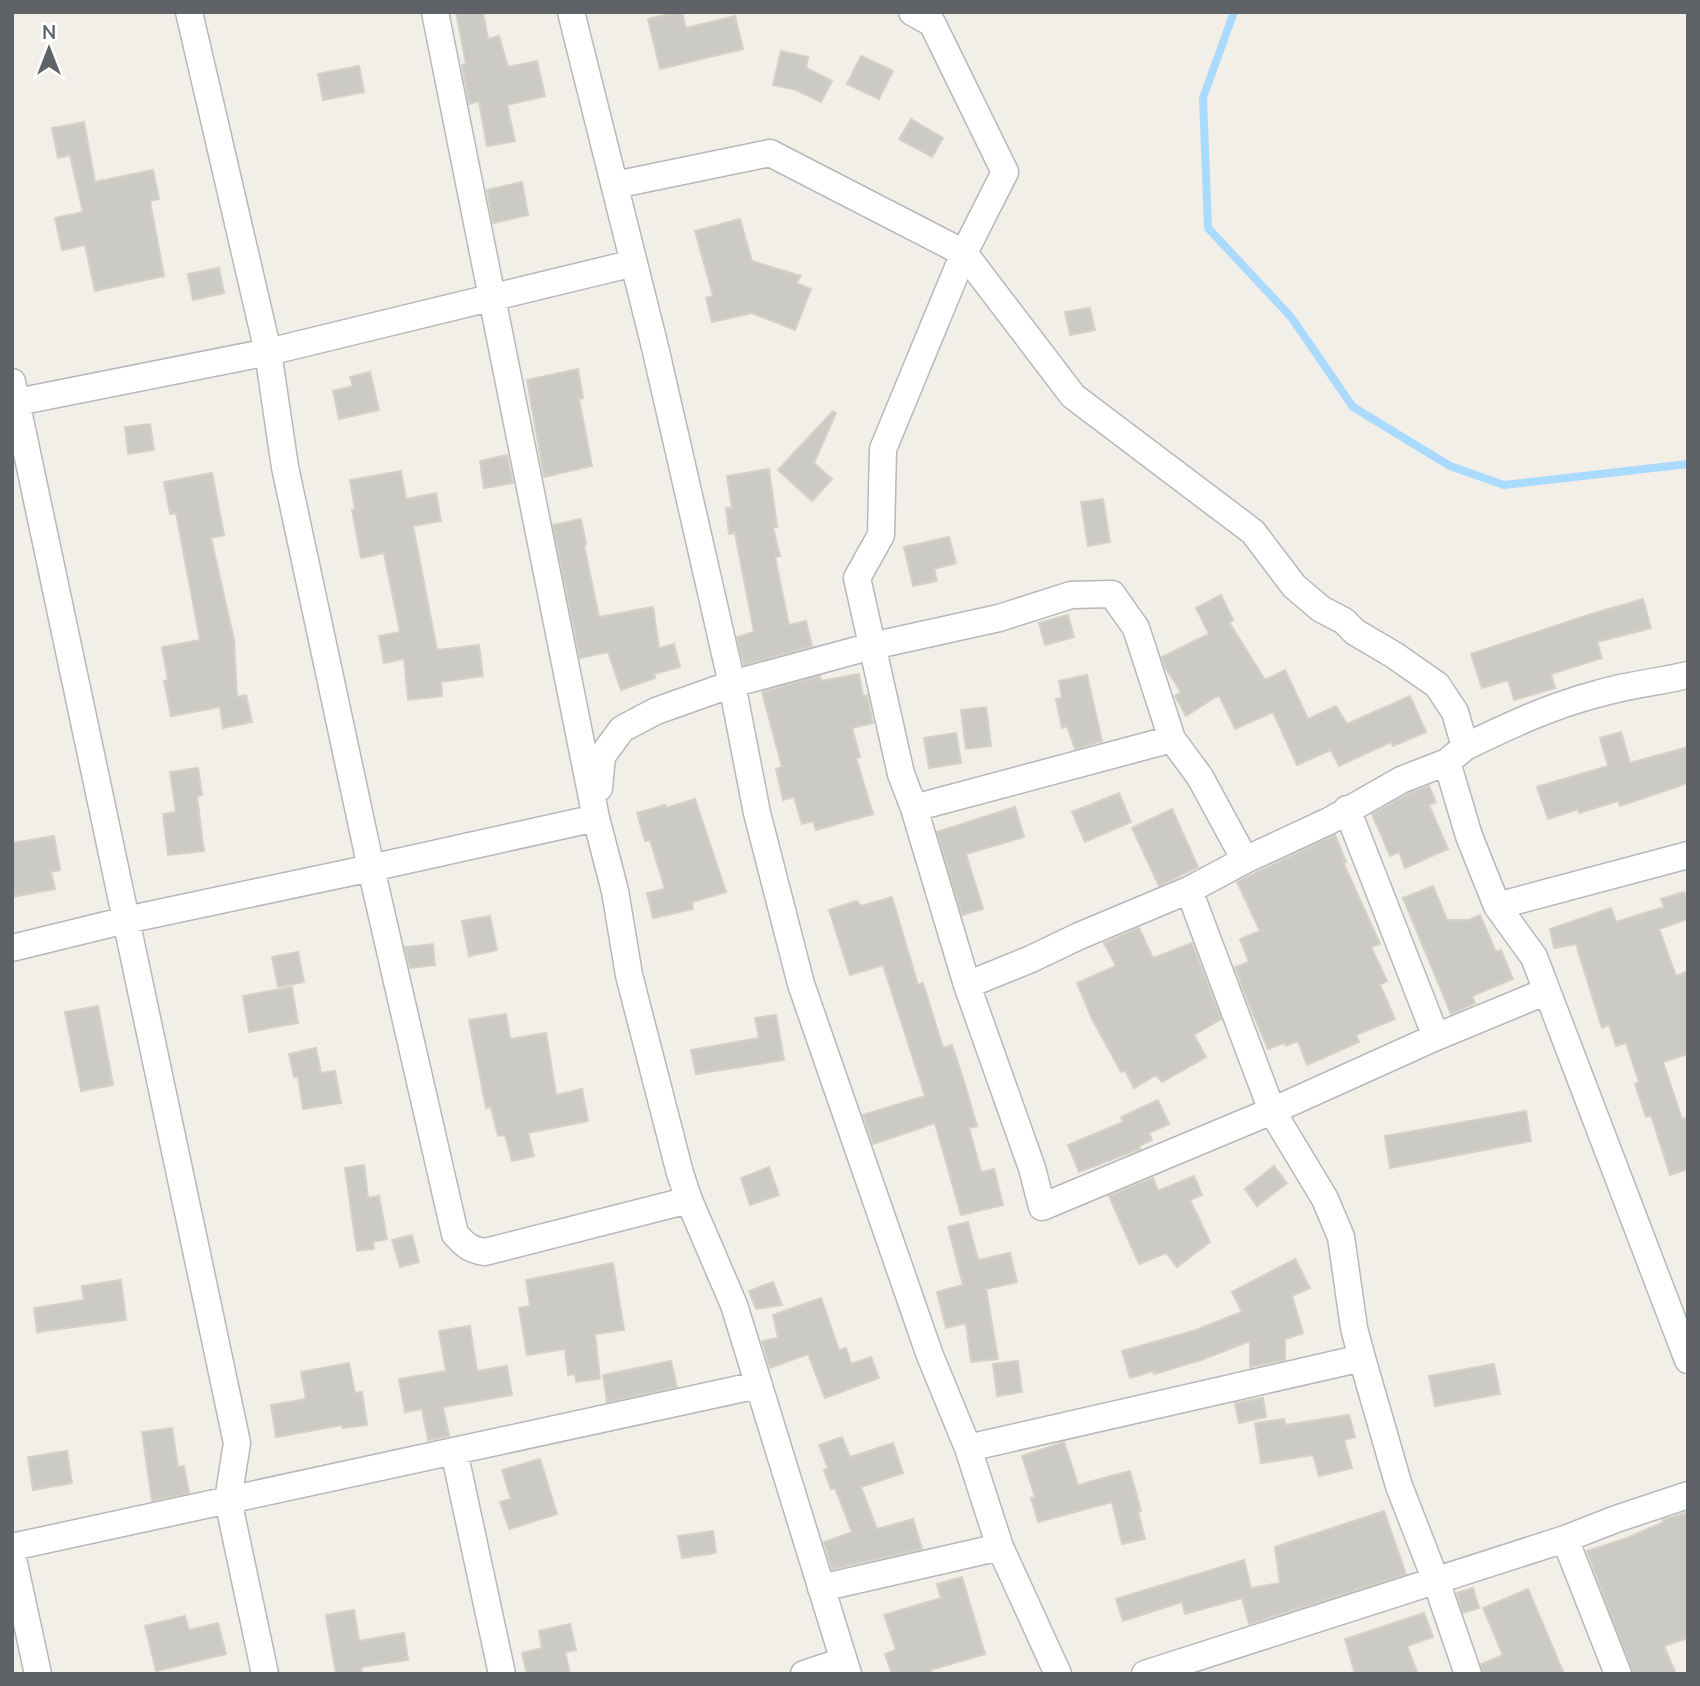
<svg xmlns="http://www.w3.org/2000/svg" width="1700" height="1686" viewBox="0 0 1700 1686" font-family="'Nunito Sans',sans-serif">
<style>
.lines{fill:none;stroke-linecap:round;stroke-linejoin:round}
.stream{stroke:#aadaff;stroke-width:8}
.building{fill:#cccac5;stroke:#d6d1c6;stroke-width:2}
.minor-casing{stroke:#b5b8bc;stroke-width:29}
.minor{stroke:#fff;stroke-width:26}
</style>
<rect width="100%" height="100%" fill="#f1efe8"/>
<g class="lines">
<!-- stream -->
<path class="stream" d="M 1234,12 L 1203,98 L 1208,228 L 1291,317 L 1353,407 L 1450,466 L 1504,485 L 1688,464"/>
</g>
<!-- building -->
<path class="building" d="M 456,12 L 483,12 L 488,39 L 499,36 L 508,67 L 537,61 L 545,96 L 507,105 L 515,141 L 487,146 L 479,101 L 469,104 L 462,65 L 466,64 Z
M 677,12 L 682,12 L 686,28 L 735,16 L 743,49 L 660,69 L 648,19 Z
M 781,51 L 808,57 L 806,68 L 832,81 L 821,102 L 796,90 L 773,85 Z
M 861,56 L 893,71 L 879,99 L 847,84 Z
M 359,66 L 364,92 L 323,100 L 318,74 Z
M 911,119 L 943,138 L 932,157 L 899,139 Z
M 84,122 L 95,182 L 153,170 L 159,199 L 150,201 L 164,276 L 95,291 L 85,245 L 62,250 L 55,218 L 83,212 L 70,155 L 58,158 L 52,128 Z
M 522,182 L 528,215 L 493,223 L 487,190 Z
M 740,219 L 752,261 L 801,276 L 796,283 L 811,289 L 795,330 L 752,313 L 712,322 L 706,298 L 713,296 L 695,231 Z
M 219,268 L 224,293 L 193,300 L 188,274 Z
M 1090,308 L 1095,330 L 1070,335 L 1065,312 Z
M 578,369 L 583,398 L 579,399 L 592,466 L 544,477 L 527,380 Z
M 370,372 L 379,410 L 339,419 L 333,391 L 353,386 L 350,377 Z
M 833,411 L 836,413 L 814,463 L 832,479 L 812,501 L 778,470 Z
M 150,424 L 154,450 L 128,454 L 125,427 Z
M 507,455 L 513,483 L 484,488 L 480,461 Z
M 769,469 L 777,527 L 773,527 L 780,556 L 775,557 L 789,625 L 806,621 L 812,646 L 744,665 L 737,637 L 754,632 L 735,533 L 729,534 L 726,508 L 732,508 L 727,476 Z
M 401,471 L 406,499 L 436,493 L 441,521 L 413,526 L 437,650 L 479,645 L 483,676 L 441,682 L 442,696 L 408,700 L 404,659 L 384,663 L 379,636 L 400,632 L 384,553 L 361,558 L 352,510 L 355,509 L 350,480 Z
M 212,473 L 224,535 L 211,538 L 234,640 L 237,697 L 246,695 L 252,722 L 223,728 L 220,707 L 171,716 L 164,681 L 168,680 L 162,647 L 200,640 L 176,513 L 170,514 L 164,482 Z
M 1103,499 L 1110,542 L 1088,546 L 1081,502 Z
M 581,519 L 586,544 L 584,545 L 599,617 L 653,607 L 659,648 L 674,644 L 680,667 L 654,674 L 655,678 L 621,690 L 608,652 L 580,658 L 553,525 Z
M 949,537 L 956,563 L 934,569 L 937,581 L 913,586 L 904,547 Z
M 1221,595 L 1233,620 L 1229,622 L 1265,680 L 1285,670 L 1308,719 L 1336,706 L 1347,724 L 1410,696 L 1426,732 L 1393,746 L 1391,742 L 1339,766 L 1331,750 L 1297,765 L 1273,712 L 1235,729 L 1219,695 L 1186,716 L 1175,696 L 1181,692 L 1165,667 L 1162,657 L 1209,634 L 1196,608 Z
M 1643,599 L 1651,628 L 1597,642 L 1602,658 L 1551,674 L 1555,688 L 1514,700 L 1508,680 L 1482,688 L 1471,654 L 1588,615 Z
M 1068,615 L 1074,637 L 1045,645 L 1039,623 Z
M 859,674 L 863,696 L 867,695 L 873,723 L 852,728 L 860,757 L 856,758 L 873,814 L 816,830 L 813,821 L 802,824 L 794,797 L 783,800 L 776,769 L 782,767 L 762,692 L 820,676 L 821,681 Z
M 1087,675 L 1102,741 L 1075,749 L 1067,726 L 1062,728 L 1056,699 L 1062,698 L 1059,681 Z
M 986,707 L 991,746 L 966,749 L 961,710 Z
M 1621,732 L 1630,763 L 1688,747 L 1688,783 L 1620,806 L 1618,801 L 1579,813 L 1578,809 L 1548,819 L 1537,787 L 1608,766 L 1600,738 Z
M 956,733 L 961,763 L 929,768 L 924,738 Z
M 198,768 L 202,795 L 197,796 L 204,851 L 168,855 L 163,814 L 176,812 L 170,772 Z
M 1429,786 L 1436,802 L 1429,805 L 1448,849 L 1405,868 L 1399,852 L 1390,856 L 1372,814 L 1408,794 Z
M 1119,793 L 1131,822 L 1085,842 L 1072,812 Z
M 695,799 L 726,892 L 692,902 L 693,909 L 653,918 L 647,893 L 665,889 L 650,840 L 645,841 L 637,813 L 665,805 L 666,808 Z
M 1015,807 L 1024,837 L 966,854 L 983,909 L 962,915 L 937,832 Z
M 1172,809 L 1198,867 L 1159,886 L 1132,828 Z
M 1335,835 L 1346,862 L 1343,862 L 1380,944 L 1371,947 L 1387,981 L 1380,985 L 1395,1019 L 1356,1035 L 1359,1042 L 1307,1065 L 1298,1041 L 1286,1046 L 1285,1043 L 1268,1049 L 1248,1002 L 1235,967 L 1249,962 L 1240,939 L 1260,931 L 1237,882 Z
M 54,836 L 60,870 L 51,872 L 55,889 L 12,897 L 12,843 Z
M 1433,886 L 1447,920 L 1469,920 L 1480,915 L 1496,952 L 1501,950 L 1513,979 L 1472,996 L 1475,1003 L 1451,1014 L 1403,898 Z
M 1684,892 L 1688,899 L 1688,919 L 1659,929 L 1676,976 L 1688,971 L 1688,1054 L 1663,1062 L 1682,1119 L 1688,1117 L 1688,1169 L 1670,1175 L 1651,1115 L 1646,1117 L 1635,1084 L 1639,1082 L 1626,1043 L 1616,1046 L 1609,1025 L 1602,1028 L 1576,944 L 1554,948 L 1550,929 L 1611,908 L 1616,922 L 1664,907 L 1661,899 Z
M 892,897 L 918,985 L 923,983 L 943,1048 L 952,1045 L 963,1078 L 977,1126 L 969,1128 L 981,1172 L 994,1169 L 1003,1205 L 961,1215 L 935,1123 L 873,1144 L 863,1115 L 925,1096 L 883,965 L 850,975 L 829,910 L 857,901 L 861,906 Z
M 490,916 L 497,950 L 469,956 L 462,921 Z
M 1139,928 L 1153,958 L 1192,943 L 1221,1019 L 1194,1035 L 1206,1057 L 1162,1082 L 1156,1075 L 1134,1088 L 1125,1070 L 1121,1072 L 1092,1019 L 1077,983 L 1116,966 L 1104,943 Z
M 433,944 L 435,965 L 410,968 L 405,947 Z
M 298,952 L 304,982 L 278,987 L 272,957 Z
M 292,987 L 298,1023 L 249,1032 L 243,996 Z
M 98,1006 L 113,1085 L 81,1091 L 65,1012 Z
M 506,1014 L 510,1039 L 546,1033 L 556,1095 L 582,1089 L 588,1121 L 528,1133 L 534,1156 L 512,1161 L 505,1135 L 498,1136 L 491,1107 L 486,1108 L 469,1020 Z
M 776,1015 L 784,1060 L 696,1074 L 691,1050 L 759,1038 L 755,1018 Z
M 316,1048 L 321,1073 L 335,1071 L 341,1103 L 303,1109 L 298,1076 L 294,1077 L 289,1054 Z
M 1158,1100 L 1169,1124 L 1149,1133 L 1152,1140 L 1139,1146 L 1140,1149 L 1079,1172 L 1068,1145 L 1123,1122 L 1121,1117 Z
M 1526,1111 L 1531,1141 L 1390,1168 L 1385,1136 Z
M 364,1165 L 368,1198 L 379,1196 L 387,1239 L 373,1242 L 374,1249 L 357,1251 L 345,1168 Z
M 1274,1166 L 1287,1183 L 1257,1206 L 1245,1189 Z
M 769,1167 L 779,1195 L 750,1205 L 741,1178 Z
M 1194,1176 L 1202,1195 L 1190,1200 L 1210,1242 L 1177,1267 L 1166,1253 L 1139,1264 L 1109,1196 L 1153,1178 L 1158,1191 Z
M 968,1222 L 978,1260 L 1010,1253 L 1017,1282 L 986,1289 L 998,1359 L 971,1362 L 966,1323 L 946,1328 L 937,1292 L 963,1285 L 948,1227 Z
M 412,1235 L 419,1262 L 400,1267 L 392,1240 Z
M 1295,1259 L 1310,1288 L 1292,1296 L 1303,1333 L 1285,1339 L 1285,1360 L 1250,1367 L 1250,1341 L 1201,1360 L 1154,1374 L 1153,1371 L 1130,1378 L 1122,1351 L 1193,1331 L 1242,1312 L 1232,1292 Z
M 613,1263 L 624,1330 L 595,1334 L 600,1379 L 576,1382 L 575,1374 L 568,1375 L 565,1349 L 527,1355 L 519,1308 L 530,1306 L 526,1280 Z
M 121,1280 L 126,1320 L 37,1332 L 34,1308 L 84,1300 L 82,1286 Z
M 773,1282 L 782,1305 L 756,1309 L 749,1291 Z
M 821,1298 L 839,1350 L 846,1348 L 851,1364 L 871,1357 L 879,1378 L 825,1398 L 808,1354 L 770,1368 L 762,1341 L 778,1338 L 773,1315 Z
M 470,1326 L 477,1371 L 507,1366 L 512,1395 L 443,1407 L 449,1436 L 428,1440 L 422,1409 L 405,1412 L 399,1379 L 446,1371 L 439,1331 Z
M 671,1361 L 677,1387 L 607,1402 L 603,1375 Z
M 1018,1361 L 1022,1392 L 997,1396 L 993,1364 Z
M 349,1363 L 355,1393 L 362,1392 L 367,1425 L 343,1428 L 342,1425 L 276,1437 L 271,1405 L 306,1399 L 301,1372 Z
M 1494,1364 L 1500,1394 L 1435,1406 L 1429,1376 Z
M 1263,1398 L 1266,1417 L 1239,1423 L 1235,1403 Z
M 1349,1415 L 1355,1437 L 1344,1440 L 1352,1468 L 1319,1476 L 1313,1455 L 1261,1463 L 1255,1423 L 1284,1419 L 1285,1425 Z
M 172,1428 L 178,1467 L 184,1466 L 189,1493 L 152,1501 L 142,1432 Z
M 842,1437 L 850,1457 L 893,1443 L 903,1473 L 861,1487 L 877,1529 L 913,1519 L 922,1549 L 832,1569 L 824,1542 L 852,1532 L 835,1488 L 831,1489 L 824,1470 L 828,1468 L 819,1445 Z
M 1064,1442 L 1078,1485 L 1130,1471 L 1141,1511 L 1138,1512 L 1145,1539 L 1122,1544 L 1112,1502 L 1038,1522 L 1031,1498 L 1035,1497 L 1022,1456 Z
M 67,1451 L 72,1483 L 33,1490 L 28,1457 Z
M 540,1459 L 557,1514 L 509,1529 L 500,1502 L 511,1499 L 502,1470 Z
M 1384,1511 L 1406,1574 L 1249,1624 L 1242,1598 L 1185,1614 L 1182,1602 L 1123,1621 L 1116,1599 L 1244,1560 L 1251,1588 L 1280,1583 L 1275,1547 Z
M 1685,1513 L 1688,1521 L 1688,1638 L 1664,1646 L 1676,1674 L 1633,1674 L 1587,1551 L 1627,1538 L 1664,1522 L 1663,1520 Z
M 713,1531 L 716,1553 L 682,1558 L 678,1536 Z
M 962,1577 L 985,1654 L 930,1670 L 932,1674 L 892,1674 L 885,1654 L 896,1650 L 884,1615 L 941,1598 L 937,1584 Z
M 1473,1588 L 1479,1608 L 1463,1613 L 1457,1593 Z
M 1528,1589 L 1564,1674 L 1483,1674 L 1481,1664 L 1503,1655 L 1483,1608 Z
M 354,1610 L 359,1641 L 404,1633 L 408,1660 L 361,1667 L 362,1674 L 336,1674 L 326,1615 Z
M 1424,1613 L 1433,1637 L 1407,1646 L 1418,1674 L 1355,1674 L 1345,1639 Z
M 185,1616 L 189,1630 L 218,1623 L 226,1654 L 156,1671 L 145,1626 Z
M 570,1624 L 576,1650 L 565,1652 L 570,1674 L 527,1674 L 522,1653 L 542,1648 L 539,1631 Z"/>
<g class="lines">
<!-- minor casing -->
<g class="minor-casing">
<path id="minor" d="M 189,12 L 268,352 L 285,467 L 371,868 L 596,818
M 435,12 L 596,818 L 615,891 L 629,975 L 680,1173 L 689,1200 L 734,1305 L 848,1674
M 571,12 L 655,347 L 732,684 L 757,813 L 801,984 L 929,1353 L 968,1448 L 1000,1547 L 1058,1674
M 912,12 L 932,23 L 1005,172 L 964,253 L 1073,396 L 1253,532 L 1294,586 L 1321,609 L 1344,621 L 1355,632 L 1394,655 L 1437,685 L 1455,712 L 1465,747 C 1508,726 1551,706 1597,694 C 1627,685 1658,682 1688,675
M 615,185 L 770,153 L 964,253 L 883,449 L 881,535 L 857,578 L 901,774 L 914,808 L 967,985 L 1032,1168 L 1042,1207 L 1272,1111 L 1436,1037 L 1547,991
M 12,382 L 237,1443 L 228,1500 L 265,1674
M 12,403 L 268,352 L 634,263
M 1465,747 L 1447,762 L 1469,836 L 1497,906 L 1534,957 L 1688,1360
M 599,788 L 602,756 L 622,729 L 656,711 L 732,684 L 872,646 L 999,618 L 1071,595 L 1112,594 L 1136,628 L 1172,739 L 1200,777 L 1245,860
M 914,808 L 1172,739
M 1347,809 L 1436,1037
M 1189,890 L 1272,1111 L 1325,1199 L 1341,1237 L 1354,1328 L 1362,1358 L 1399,1486 L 1436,1581 L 1468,1674
M 1497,906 L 1688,855
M 12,948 L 126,920 L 371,868 L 455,1234 C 465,1245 470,1250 485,1252 L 689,1200
M 967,985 L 1031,959 L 1079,936 L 1189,890 L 1245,860 L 1329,821 L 1401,780 L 1447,762
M 968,1448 L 1362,1358
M 454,1451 L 502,1674
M 1565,1539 L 1618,1674
M 12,1547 L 758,1385
M 12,1554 L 38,1674
M 821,1588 L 1000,1547
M 804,1674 L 843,1661
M 1145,1674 L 1565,1539 L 1616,1519 L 1688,1495"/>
</g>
<!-- minor -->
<use href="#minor" class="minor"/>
</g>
<!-- border -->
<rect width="1700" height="1686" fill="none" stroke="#5f6368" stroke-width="28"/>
<!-- north arrow -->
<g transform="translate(49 49)" stroke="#ffffff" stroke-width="5" paint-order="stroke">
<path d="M0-5L12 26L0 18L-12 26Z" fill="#5f6368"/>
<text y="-10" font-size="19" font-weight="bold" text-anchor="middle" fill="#5f6368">N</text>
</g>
</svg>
